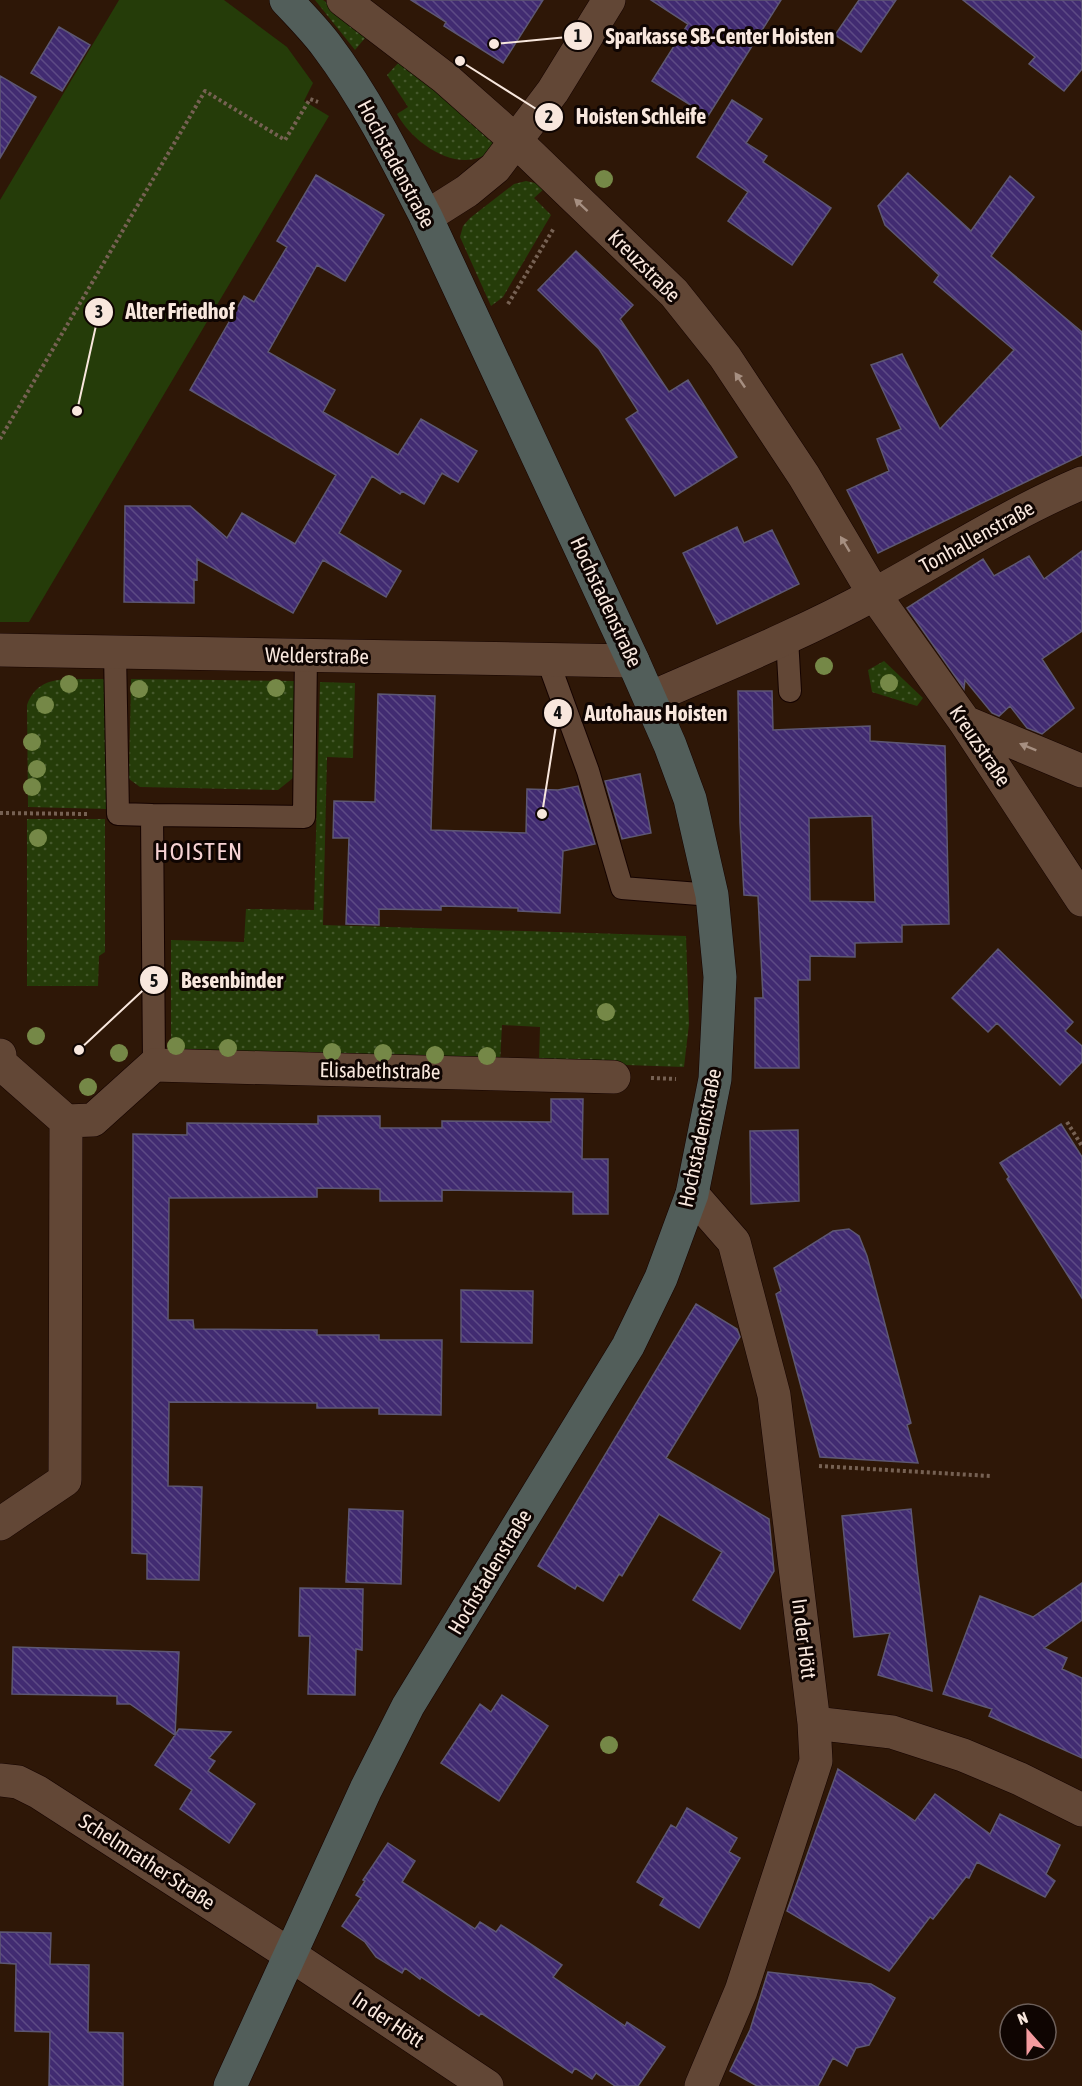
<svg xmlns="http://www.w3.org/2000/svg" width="1082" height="2086" viewBox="0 0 1082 2086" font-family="'Asap Condensed',sans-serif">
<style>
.grass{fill:url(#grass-dots)}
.park{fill:#253c09}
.building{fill:url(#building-back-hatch);stroke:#5d5773;stroke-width:1.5;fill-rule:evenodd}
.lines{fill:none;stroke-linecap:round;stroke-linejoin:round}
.lane-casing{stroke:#150300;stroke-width:24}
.street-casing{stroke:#150300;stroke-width:34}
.secondary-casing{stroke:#150300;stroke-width:34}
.path{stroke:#766153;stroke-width:4;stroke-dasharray:3 3;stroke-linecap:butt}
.lane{stroke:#624736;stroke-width:22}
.street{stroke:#624736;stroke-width:33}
.secondary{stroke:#525e5a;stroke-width:33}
.tree{fill:#758847}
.oneway{fill:#a68f81}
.labels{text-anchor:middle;stroke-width:6;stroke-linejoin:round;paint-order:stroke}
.street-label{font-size:21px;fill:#f8e7dd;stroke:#0f0502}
.quarter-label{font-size:24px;letter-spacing:1.5px;fill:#f7d3d4;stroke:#0f0502}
.leader{fill:none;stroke:#f8e7dd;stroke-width:2}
.callout-dot{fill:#f8e7dd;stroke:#0f0502;stroke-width:2}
.mark-label{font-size:18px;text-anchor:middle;font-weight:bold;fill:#111}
.callout-label{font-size:22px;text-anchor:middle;font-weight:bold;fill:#f8e7dd;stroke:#0f0502;stroke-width:6;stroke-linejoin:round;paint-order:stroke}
</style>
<defs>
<pattern id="grass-dots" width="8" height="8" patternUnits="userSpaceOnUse" patternTransform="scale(1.5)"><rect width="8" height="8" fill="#253c09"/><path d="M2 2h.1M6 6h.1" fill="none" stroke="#45582c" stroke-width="1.8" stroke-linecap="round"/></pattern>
<pattern id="building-back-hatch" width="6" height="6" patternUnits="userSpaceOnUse" patternTransform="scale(1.5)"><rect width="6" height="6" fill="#412b71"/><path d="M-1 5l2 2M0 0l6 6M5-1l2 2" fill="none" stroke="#5d4a85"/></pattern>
</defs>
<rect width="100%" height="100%" fill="#2e1707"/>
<!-- grass -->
<path class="grass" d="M 315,0 L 323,0 L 370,32 L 355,50 Z
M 402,59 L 502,139 C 499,143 496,147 492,150 C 461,177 413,144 397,114 L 408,107 L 387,75 Z
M 526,181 L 535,183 L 544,189 L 534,198 L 551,215 L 503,297 L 491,306 L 460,237 L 463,226 L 470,218 L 514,184 Z
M 884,661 L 923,698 L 917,706 L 872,692 L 868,670 Z
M 65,679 L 106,679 L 106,809 L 28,807 L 27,705 C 34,686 46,681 65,679 Z
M 131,679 L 295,681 L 293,778 L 278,790 L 140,787 L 129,779 Z
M 320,682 L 355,683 L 353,758 L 327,757 L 323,925 L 686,936 L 689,1024 L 684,1067 L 539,1062 L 540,1027 L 502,1025 L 500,1064 L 171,1055 L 171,940 L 244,942 L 246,909 L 314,910 Z
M 27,819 L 105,819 L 105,952 L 99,956 L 98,986 L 27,986 Z"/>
<!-- park -->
<path class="park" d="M 119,0 L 224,0 L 287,47 L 313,83 L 304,101 L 329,116 L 29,622 L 0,622 L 0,200 Z"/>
<!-- building -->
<path class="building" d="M 411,0 L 543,0 L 503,63 L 444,26 L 446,22 Z
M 651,0 L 781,0 L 708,116 L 652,81 L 688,24 Z
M 859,0 L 896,0 L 861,52 L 835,35 Z
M 963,0 L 1082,0 L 1082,69 L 1064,91 L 1029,64 L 1035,57 Z
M 59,27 L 90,45 L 62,91 L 31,73 Z
M 0,76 L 36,97 L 0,158 Z
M 732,100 L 762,119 L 746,143 L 767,156 L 763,162 L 831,208 L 792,265 L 728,221 L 748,192 L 697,157 Z
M 908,173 L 971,231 L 1010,176 L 1034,197 L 991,256 L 1082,332 L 1082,455 L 878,553 L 847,490 L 889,471 L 877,439 L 901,429 L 871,365 L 902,354 L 940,429 L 1014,350 L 934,282 L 939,275 L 885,225 L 878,206 Z
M 316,175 L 384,215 L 345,281 L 317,265 L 268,352 L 335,390 L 323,412 L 398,455 L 421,419 L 477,451 L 458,482 L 442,473 L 424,504 L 402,491 L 400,494 L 372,476 L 339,533 L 401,571 L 386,597 L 323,560 L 293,613 L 197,559 L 197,580 L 194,579 L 194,603 L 124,602 L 125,506 L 190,506 L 227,538 L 242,513 L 295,544 L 336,475 L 190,390 L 244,296 L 254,302 L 287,247 L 277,241 Z
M 576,251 L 633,305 L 620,319 L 669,392 L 688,380 L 737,457 L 675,496 L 626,419 L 638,411 L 599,349 L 538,290 Z
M 737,527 L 744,543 L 772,530 L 799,584 L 717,624 L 683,553 Z
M 1082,551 L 1082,631 L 1042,659 L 1074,708 L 1042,734 L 1027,728 L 1010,706 L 999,716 L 992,713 L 965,680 L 964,689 L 907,608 L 983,559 L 994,576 L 1029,556 L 1044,579 Z
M 738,691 L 772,691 L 773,730 L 870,726 L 870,741 L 945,746 L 949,924 L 902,925 L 902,942 L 855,943 L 855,957 L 810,956 L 810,980 L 798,980 L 799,1068 L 755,1068 L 755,998 L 763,998 L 758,896 L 744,895 L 740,823 ZM 872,816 L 875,902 L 810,901 L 809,818 Z
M 378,694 L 435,696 L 431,830 L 526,833 L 527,789 L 558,790 L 578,786 L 595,844 L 563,851 L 560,913 L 518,911 L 518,908 L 441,906 L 441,910 L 379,909 L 379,925 L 346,924 L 349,838 L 333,838 L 334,801 L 375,802 Z
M 640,774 L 651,833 L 622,839 L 605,781 Z
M 998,949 L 1073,1022 L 1065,1031 L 1082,1046 L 1082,1062 L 1060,1085 L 997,1023 L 988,1032 L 952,998 Z
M 551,1099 L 583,1099 L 582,1159 L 608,1159 L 608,1214 L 573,1214 L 573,1192 L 442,1190 L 442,1201 L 380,1201 L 380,1189 L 317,1188 L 317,1197 L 169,1198 L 168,1320 L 193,1320 L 194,1329 L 317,1330 L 317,1335 L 379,1335 L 379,1340 L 442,1340 L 441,1415 L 379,1414 L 379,1408 L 317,1408 L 317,1403 L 169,1402 L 168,1486 L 202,1487 L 199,1580 L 147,1579 L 147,1554 L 132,1553 L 133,1134 L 187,1135 L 187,1123 L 318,1124 L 318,1116 L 380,1116 L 380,1128 L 442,1128 L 442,1121 L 551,1122 Z
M 1061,1124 L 1082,1157 L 1082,1298 L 1007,1179 L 1009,1177 L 1000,1163 Z
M 798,1130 L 799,1201 L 751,1204 L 750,1131 Z
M 849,1229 L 859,1236 L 867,1256 L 911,1423 L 907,1425 L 918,1463 L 820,1457 L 776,1294 L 781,1291 L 774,1268 L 833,1231 Z
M 461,1290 L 533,1291 L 532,1343 L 461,1342 Z
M 696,1304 L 737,1329 L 740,1337 L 666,1458 L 769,1519 L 774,1571 L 740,1629 L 693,1600 L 722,1552 L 659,1514 L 622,1576 L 619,1574 L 603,1601 L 577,1585 L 575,1589 L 538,1566 Z
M 349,1509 L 403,1511 L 401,1584 L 346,1582 Z
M 911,1509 L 917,1568 L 932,1691 L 878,1675 L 890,1633 L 854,1637 L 842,1516 Z
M 1082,1583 L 1082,1620 L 1044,1648 L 1067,1658 L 1062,1669 L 1082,1678 L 1082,1758 L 989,1716 L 992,1709 L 943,1694 L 980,1596 L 1033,1617 Z
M 300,1588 L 363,1589 L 362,1650 L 356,1649 L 355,1695 L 308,1694 L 310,1636 L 299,1636 Z
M 13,1647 L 179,1652 L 175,1735 L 130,1704 L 117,1704 L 117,1696 L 12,1694 Z
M 502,1695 L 548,1726 L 499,1801 L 441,1763 L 480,1704 L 491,1712 Z
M 179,1729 L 231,1732 L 209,1758 L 215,1761 L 208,1771 L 255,1804 L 229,1843 L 180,1809 L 192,1790 L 155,1765 Z
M 838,1769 L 915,1821 L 935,1794 L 990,1834 L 1000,1814 L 1060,1845 L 1046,1874 L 1055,1881 L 1045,1897 L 977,1862 L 969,1878 L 966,1877 L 933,1919 L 930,1917 L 889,1971 L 787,1911 Z
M 687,1808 L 737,1838 L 729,1852 L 740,1858 L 699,1928 L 660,1905 L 664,1898 L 637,1882 L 671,1825 L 676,1828 Z
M 388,1843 L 415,1861 L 402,1882 L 475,1929 L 480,1922 L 496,1932 L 501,1925 L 526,1941 L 562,1965 L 553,1977 L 625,2026 L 627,2022 L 665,2047 L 638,2086 L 615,2086 L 596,2073 L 592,2079 L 575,2068 L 572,2073 L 481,2013 L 479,2016 L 421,1977 L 420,1979 L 405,1968 L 402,1973 L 376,1957 L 365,1942 L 342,1926 L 361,1898 L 356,1895 L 365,1881 L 363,1880 Z
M 0,1932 L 51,1933 L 50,1964 L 89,1965 L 88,2032 L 123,2033 L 123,2086 L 49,2086 L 50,2032 L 15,2031 L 16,1964 L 0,1963 Z
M 768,1972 L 871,1984 L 895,1998 L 869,2045 L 856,2048 L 847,2066 L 833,2058 L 818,2086 L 757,2086 L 730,2071 L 750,2030 Z"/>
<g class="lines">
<!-- lane casing -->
<g class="lane-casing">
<path id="lane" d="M 787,638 L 790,691
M 115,652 L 118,814 L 152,815 L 154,1065
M 548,661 L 588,771 L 622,888 L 712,895
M 152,815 L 304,817 L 306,655"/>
</g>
<!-- street casing -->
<g class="street-casing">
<path id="street" d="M 343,0 L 445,78 L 516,141 L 674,293 L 725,357 L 804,476 L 874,594 L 965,722 L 1082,900
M 426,217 L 467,191 L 495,168 L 553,91 L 609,0
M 0,650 L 633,661
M 650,698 C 725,665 801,634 873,595 C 943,557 1009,514 1082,483
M 965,722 L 1082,771
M 0,1055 L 0,1063 L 66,1121 L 65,1480 L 0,1524
M 66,1121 L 93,1120 L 154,1065 L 614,1077
M 692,1194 L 734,1242 L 774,1395 L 814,1723 L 816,1761 L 741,1991 L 701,2086
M 814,1723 L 892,1732 L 963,1755 L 1020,1779 L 1082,1810
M 0,1780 L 18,1782 L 38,1792 L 289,1954 L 487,2086"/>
</g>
<!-- secondary casing -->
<g class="secondary-casing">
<path id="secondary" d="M 230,2086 L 366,1789 L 408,1706 L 628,1346 L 661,1278 L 692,1194 L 715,1079 L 720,977 L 712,895 L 690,799 L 670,745 L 633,661 L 426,217 C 396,158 366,98 326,45 C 314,29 300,15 286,0"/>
</g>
<!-- path -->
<path class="path" d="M 508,304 L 554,228
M 0,439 L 205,91 L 285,140 L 310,99 L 318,102
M 0,813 L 87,814
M 651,1078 L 676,1079
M 1067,1122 L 1082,1146
M 819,1466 L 990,1476"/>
<!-- lane -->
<use href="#lane" class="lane"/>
<!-- street -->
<use href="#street" class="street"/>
<!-- secondary -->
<use href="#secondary" class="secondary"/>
</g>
<!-- trees -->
<g class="tree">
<circle cx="604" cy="179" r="9"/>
<circle cx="824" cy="666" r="9"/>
<circle cx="889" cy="683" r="9"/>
<circle cx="69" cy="684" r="9"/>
<circle cx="276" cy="688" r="9"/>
<circle cx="139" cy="689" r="9"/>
<circle cx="45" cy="705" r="9"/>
<circle cx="32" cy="742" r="9"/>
<circle cx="37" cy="769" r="9"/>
<circle cx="32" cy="787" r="9"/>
<circle cx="38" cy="838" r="9"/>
<circle cx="606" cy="1012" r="9"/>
<circle cx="36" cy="1036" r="9"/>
<circle cx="176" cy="1046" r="9"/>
<circle cx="228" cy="1048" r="9"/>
<circle cx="332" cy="1052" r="9"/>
<circle cx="119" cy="1053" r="9"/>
<circle cx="383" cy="1053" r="9"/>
<circle cx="435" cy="1055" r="9"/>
<circle cx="487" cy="1056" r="9"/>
<circle cx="88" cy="1087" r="9"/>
<circle cx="609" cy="1745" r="9"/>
</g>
<!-- one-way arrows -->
<defs><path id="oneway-solid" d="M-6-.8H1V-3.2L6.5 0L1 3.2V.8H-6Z" transform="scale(1.5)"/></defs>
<g class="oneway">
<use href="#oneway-solid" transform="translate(581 205) rotate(-137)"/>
<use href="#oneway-solid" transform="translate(740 380) rotate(-124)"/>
<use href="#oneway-solid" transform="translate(845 544) rotate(-121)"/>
<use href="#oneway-solid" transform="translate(1028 747) rotate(-158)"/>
</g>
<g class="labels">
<!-- street labels -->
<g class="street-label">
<text transform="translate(396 164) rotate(62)" y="7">Hochstadenstraße</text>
<text transform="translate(644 266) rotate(45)" y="7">Kreuzstraße</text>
<text transform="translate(977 537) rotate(-29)" y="7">Tonhallenstraße</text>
<text transform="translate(606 602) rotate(65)" y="7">Hochstadenstraße</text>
<text transform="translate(317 656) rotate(1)" y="7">Welderstraße</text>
<text transform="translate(980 746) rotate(56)" y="7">Kreuzstraße</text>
<text transform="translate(380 1071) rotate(1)" y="7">Elisabethstraße</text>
<text transform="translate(700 1138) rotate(-78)" y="7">Hochstadenstraße</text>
<text transform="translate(490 1572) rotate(-59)" y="7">Hochstadenstraße</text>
<text transform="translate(804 1639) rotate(83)" y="7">In der Hött</text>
<text transform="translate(147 1862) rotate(33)" y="7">Schelmrather Straße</text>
<text transform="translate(388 2020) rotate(34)" y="7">In der Hött</text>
</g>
<!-- quarter labels -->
<g class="quarter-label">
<text x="199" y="860">HOISTEN</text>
</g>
</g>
<!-- callouts -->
<path class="leader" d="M494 44L578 36M460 61L549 117M77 411L99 312M542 814L558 713M79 1050L154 980"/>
<g class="callout-dot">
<circle cx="494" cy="44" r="6"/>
<circle cx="460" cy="61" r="6"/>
<circle cx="77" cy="411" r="6"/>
<circle cx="542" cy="814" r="6"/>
<circle cx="79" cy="1050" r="6"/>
<circle cx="578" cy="36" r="15"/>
<circle cx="549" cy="117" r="15"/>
<circle cx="99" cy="312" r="15"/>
<circle cx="558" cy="713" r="15"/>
<circle cx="154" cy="980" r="15"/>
</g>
<g class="mark-label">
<text x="578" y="42">1</text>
<text x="549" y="123">2</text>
<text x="99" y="318">3</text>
<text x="558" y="719">4</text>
<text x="154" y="987">5</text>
</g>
<g class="callout-label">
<text x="720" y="44">Sparkasse SB-Center Hoisten</text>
<text x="641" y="124">Hoisten Schleife</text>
<text x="180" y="319">Alter Friedhof</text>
<text x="656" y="721">Autohaus Hoisten</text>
<text x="232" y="988">Besenbinder</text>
</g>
<!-- north arrow -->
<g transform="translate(1028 2032) rotate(339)"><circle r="28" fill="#0f0502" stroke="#6c5f5a" stroke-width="1.5"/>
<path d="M0-4.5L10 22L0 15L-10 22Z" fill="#f49b9f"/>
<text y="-9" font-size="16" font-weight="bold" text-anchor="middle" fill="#f8e7dd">N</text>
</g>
</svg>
